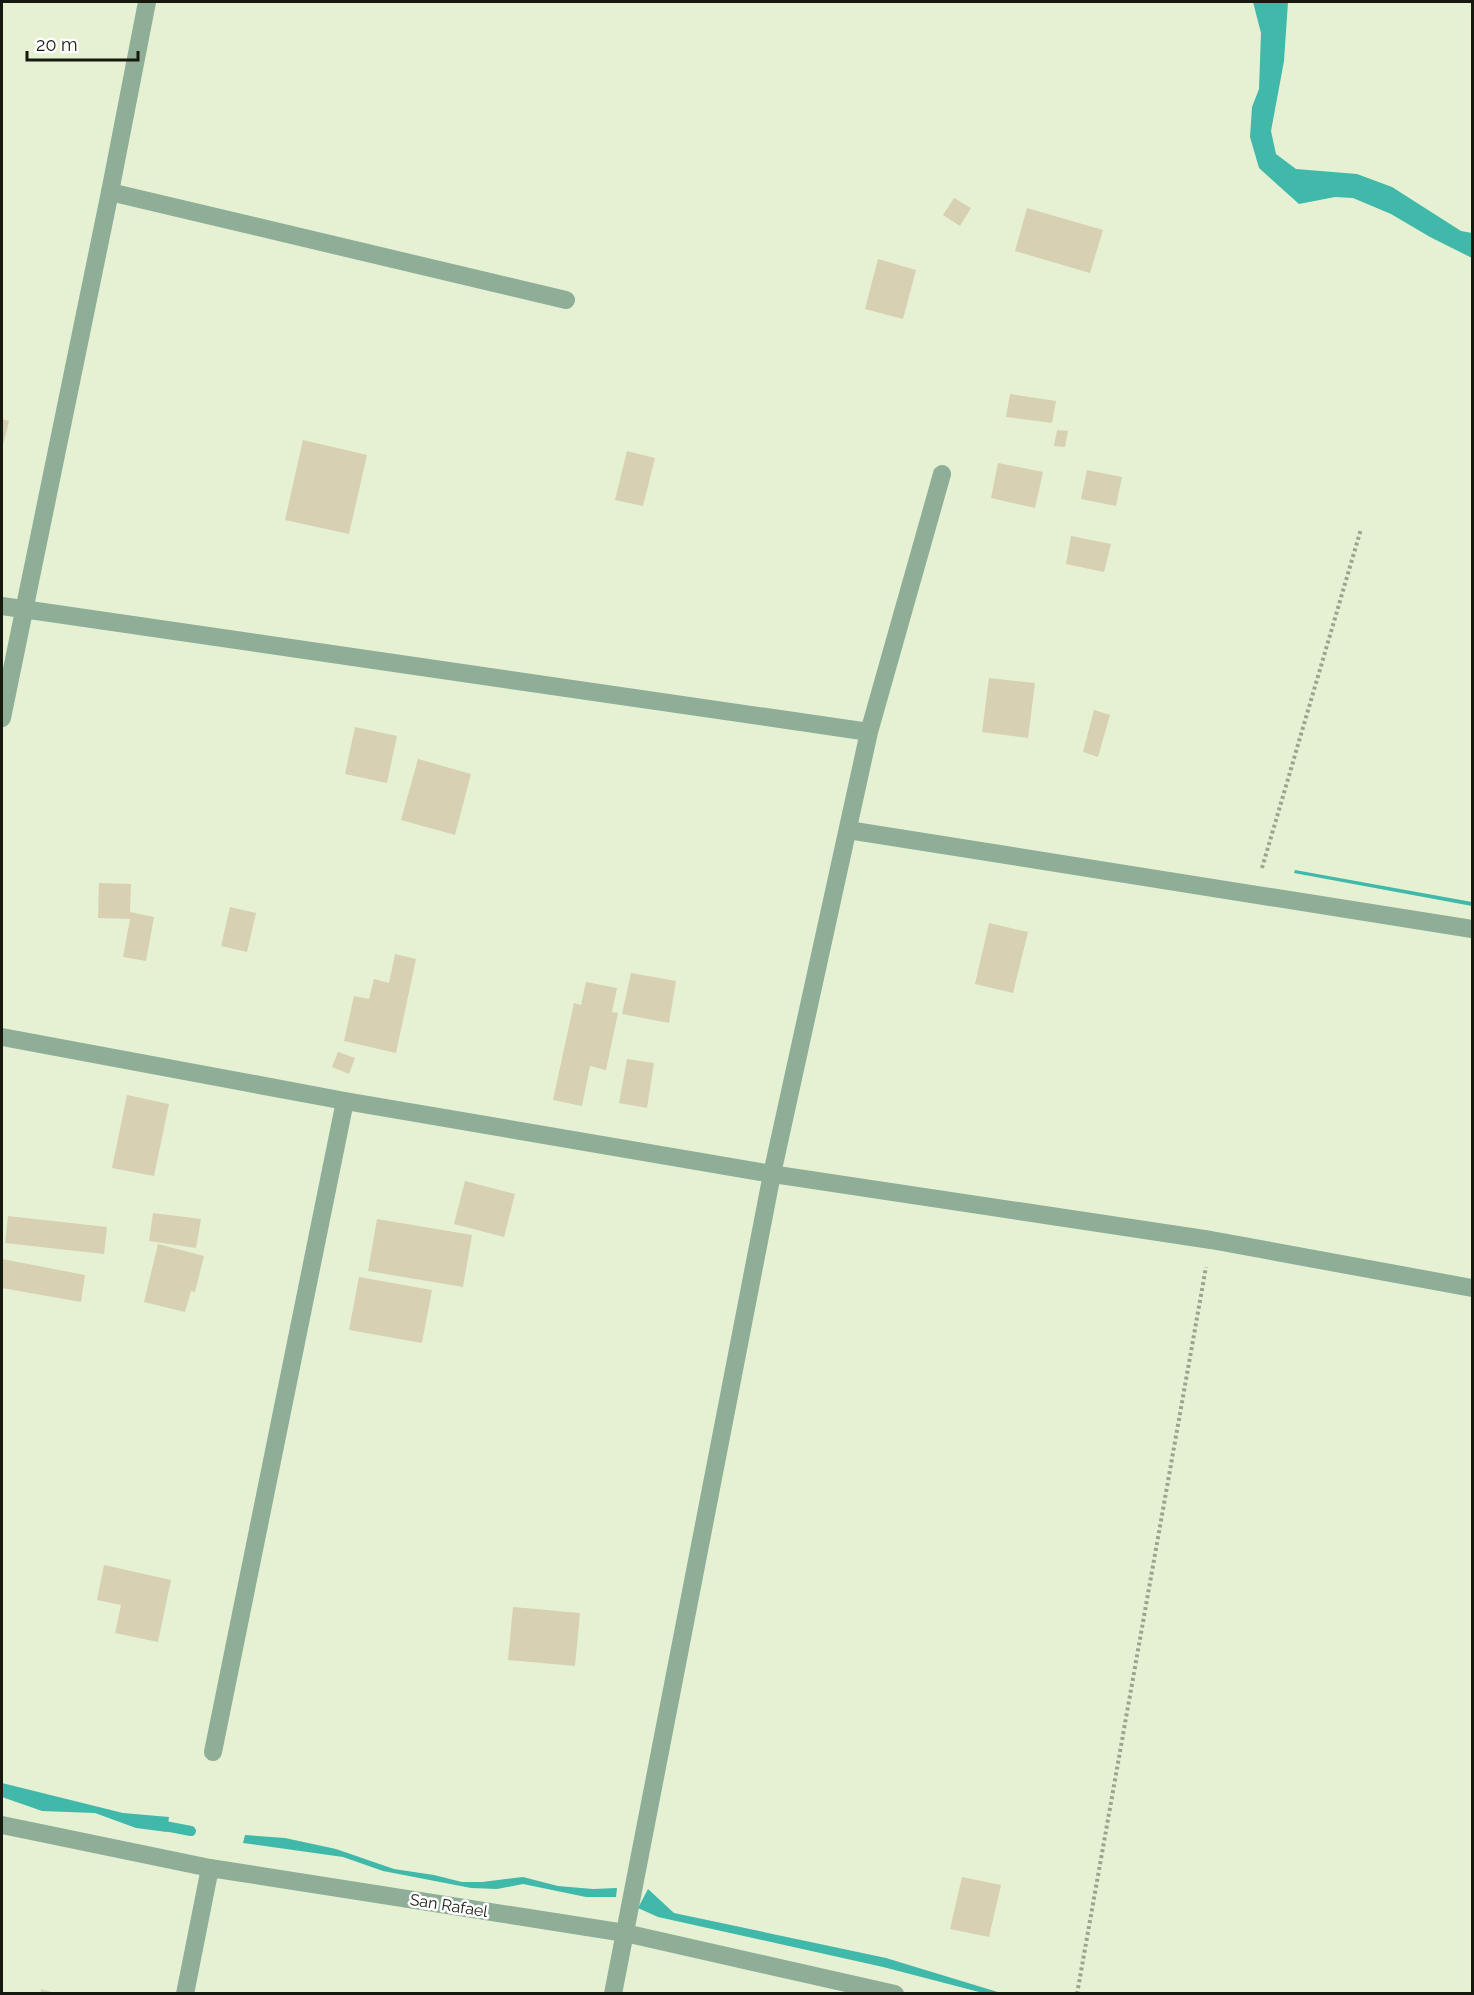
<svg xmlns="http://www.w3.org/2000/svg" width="1474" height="1995" viewBox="0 0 1474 1995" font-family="Raleway,sans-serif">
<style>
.water{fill:#40b8aa}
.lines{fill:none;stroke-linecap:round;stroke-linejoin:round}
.stream{stroke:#40b8aa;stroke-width:10}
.building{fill:#d8d0b2}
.path{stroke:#9ba48d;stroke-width:4;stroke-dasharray:3 3;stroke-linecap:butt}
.service{stroke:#8eae97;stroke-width:18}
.minor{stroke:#8eae97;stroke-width:18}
.labels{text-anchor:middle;stroke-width:5;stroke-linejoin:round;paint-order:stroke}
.street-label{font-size:16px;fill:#15190e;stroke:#fff}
</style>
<rect width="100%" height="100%" fill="#e6f1d4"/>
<!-- water -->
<path class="water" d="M 1253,2 L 1288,2 L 1284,61 L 1271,131 L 1276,154 L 1296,169 L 1357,174 L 1392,187 L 1461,231 L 1472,233 L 1472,258 L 1430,237 L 1391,214 L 1353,198 L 1335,197 L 1299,204 L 1259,168 L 1250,137 L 1252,107 L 1259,89 L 1261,33 Z
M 1295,870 L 1472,902 L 1472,906 L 1294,873 Z
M 2,1783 L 123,1813 L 169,1817 L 167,1832 L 136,1828 L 95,1813 L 42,1811 L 2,1797 Z
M 245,1835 L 285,1838 L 336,1849 L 394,1869 L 434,1875 L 462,1882 L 482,1882 L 523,1877 L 558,1886 L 593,1889 L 617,1888 L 616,1897 L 586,1897 L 523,1884 L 497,1889 L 471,1888 L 383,1871 L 343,1857 L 243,1843 Z
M 648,1889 L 674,1913 L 886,1958 L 1001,1993 L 983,1993 L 883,1967 L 658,1917 L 638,1908 Z"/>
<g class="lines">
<!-- stream -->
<path class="stream" d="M 154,1824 L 191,1831"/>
</g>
<!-- building -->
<path class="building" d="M 954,198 L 971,208 L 960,226 L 943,215 Z
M 1027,208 L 1103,230 L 1090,273 L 1015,251 Z
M 878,259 L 916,270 L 903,319 L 865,309 Z
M 1010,394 L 1056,401 L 1052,423 L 1006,417 Z
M 2,419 L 9,421 L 2,449 Z
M 1057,430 L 1068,431 L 1065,447 L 1054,446 Z
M 303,440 L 367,455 L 349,534 L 285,520 Z
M 627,451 L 655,458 L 643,506 L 615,500 Z
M 998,463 L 1043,472 L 1035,508 L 991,498 Z
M 1087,470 L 1122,477 L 1116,506 L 1081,499 Z
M 1071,536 L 1111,544 L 1104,572 L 1066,564 Z
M 989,678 L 1035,683 L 1028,738 L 982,732 Z
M 1094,710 L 1110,715 L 1098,757 L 1083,752 Z
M 355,727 L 397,736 L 387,783 L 345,774 Z
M 418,759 L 471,774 L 455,835 L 401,820 Z
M 99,883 L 131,884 L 130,912 L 154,917 L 146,961 L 123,957 L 130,919 L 98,918 Z
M 230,907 L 256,913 L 247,952 L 221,946 Z
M 989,923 L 1028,932 L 1013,993 L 975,984 Z
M 395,954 L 416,959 L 396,1053 L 344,1041 L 354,996 L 369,999 L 374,979 L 389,983 Z
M 631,973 L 676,981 L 669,1023 L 622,1014 Z
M 586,982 L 617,988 L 612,1012 L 618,1013 L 606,1070 L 590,1066 L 582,1106 L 553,1100 L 574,1003 L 581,1005 Z
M 338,1052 L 355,1058 L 349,1074 L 332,1067 Z
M 627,1059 L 654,1063 L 647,1108 L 619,1103 Z
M 127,1095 L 169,1104 L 154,1176 L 112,1168 Z
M 465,1181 L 515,1194 L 504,1237 L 454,1224 Z
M 153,1213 L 201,1219 L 196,1248 L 149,1241 Z
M 8,1216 L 107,1227 L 104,1254 L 5,1243 Z
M 377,1219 L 472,1235 L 463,1287 L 368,1271 Z
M 158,1244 L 204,1256 L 195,1292 L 191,1291 L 185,1312 L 144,1302 Z
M 2,1259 L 85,1275 L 81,1302 L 2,1288 Z
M 359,1277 L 432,1290 L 422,1343 L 349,1330 Z
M 104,1565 L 171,1580 L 158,1642 L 115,1633 L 121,1605 L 97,1600 Z
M 513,1607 L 580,1613 L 575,1666 L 508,1660 Z
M 962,1877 L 1001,1885 L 989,1937 L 950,1929 Z
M 41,1989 L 55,1993 L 54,1994 L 40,1994 Z"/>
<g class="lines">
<!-- path -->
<path class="path" d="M 1262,868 L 1361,529
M 1077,1994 L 1206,1267"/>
<!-- service -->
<path class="service" d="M 110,192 L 566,300"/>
<!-- minor -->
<path class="minor" d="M 2,606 L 869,732
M 2,718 L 110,192 L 147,2
M 848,830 L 1472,929
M 2,1037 L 345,1101 L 772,1174 L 1211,1240 L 1472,1288
M 213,1752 L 345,1101
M 2,1825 L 210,1868 L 625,1933 L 895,1994
M 185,1994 L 210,1868
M 613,1994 L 772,1174 L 869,732 L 942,474"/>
</g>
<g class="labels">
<!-- street labels -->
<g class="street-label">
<text transform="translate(449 1905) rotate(9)" y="6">San Rafael</text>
</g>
</g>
<!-- border -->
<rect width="1474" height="1995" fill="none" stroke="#15190e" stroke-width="6"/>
<!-- scale -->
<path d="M27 51v9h111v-9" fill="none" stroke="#15190e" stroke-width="3"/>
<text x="36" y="51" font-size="18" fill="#15190e" stroke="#ffffff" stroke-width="4.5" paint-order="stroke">20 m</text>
</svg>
